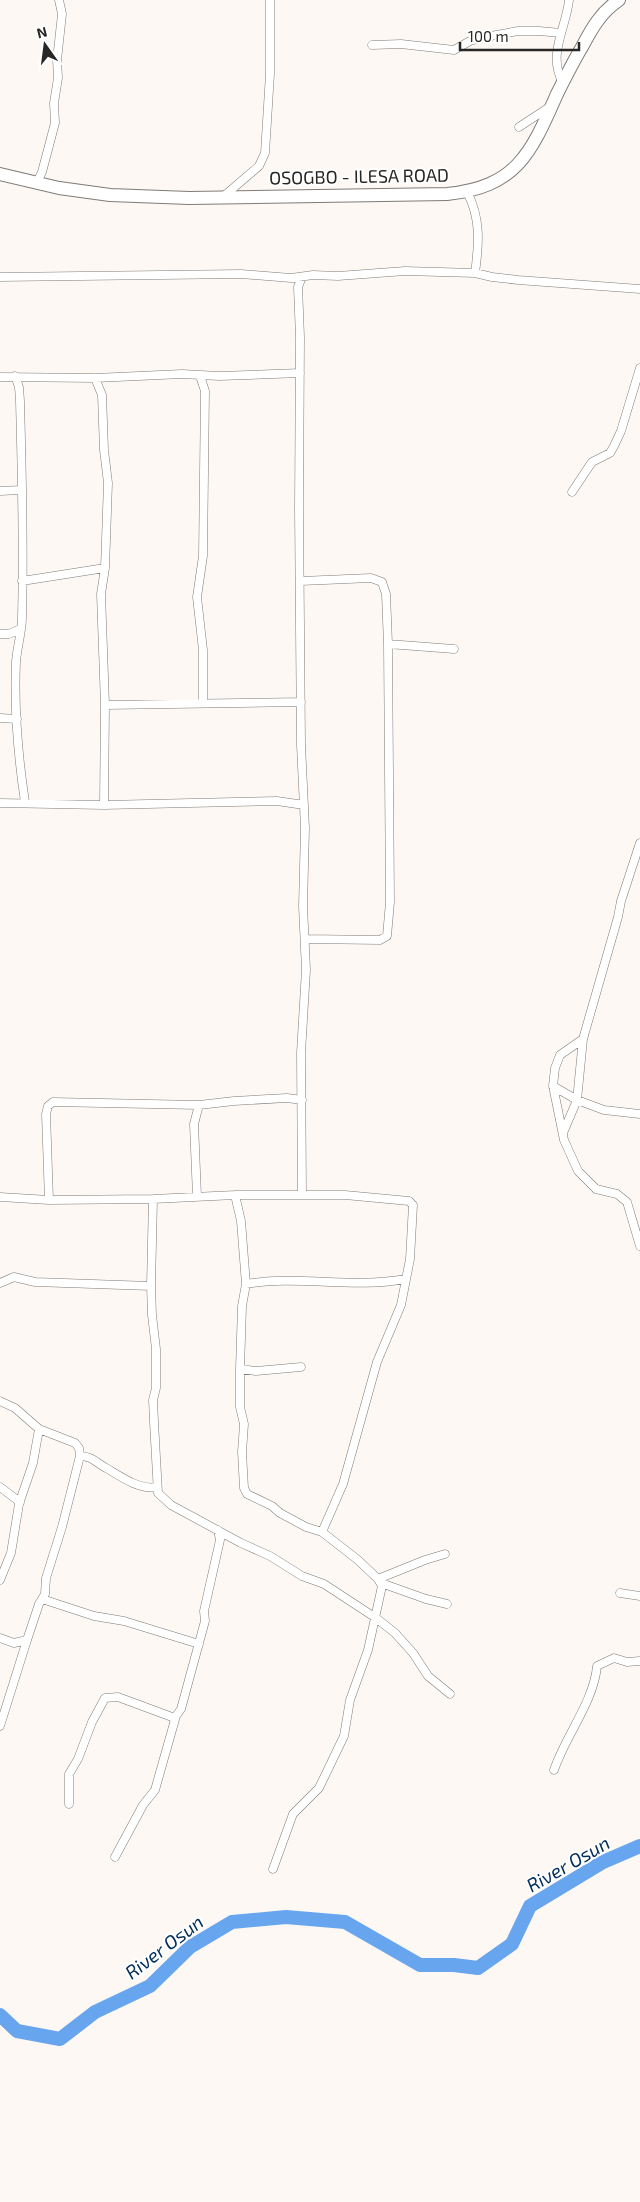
<svg xmlns="http://www.w3.org/2000/svg" width="640" height="2202" viewBox="0 0 640 2202" font-family="'Exo 2',sans-serif">
<style>
.lines{fill:none;stroke-linecap:round;stroke-linejoin:round}
.river{stroke:#67a5ee;stroke-width:14}
.minor-casing{stroke:#7f7b77;stroke-width:9}
.primary-casing{stroke:#7f7b77;stroke-width:14}
.minor{stroke:#fff;stroke-width:8}
.primary{stroke:#fff;stroke-width:12}
.labels{text-anchor:middle;stroke-width:4;stroke-linejoin:round;paint-order:stroke}
.street-label{font-size:18px;fill:#292725;stroke:#fff}
.water-label{font-size:19px;font-style:italic;fill:#012e5b;stroke:#fff}
</style>
<rect width="100%" height="100%" fill="#fdf8f4"/>
<g class="lines">
<!-- river -->
<path class="river" d="M 0,2015 L 17,2031 L 60,2039 L 95,2012 L 150,1986 L 190,1947 L 232,1922 L 286,1917 L 345,1922 L 420,1965 L 454,1965 L 478,1968 L 512,1944 L 530,1906 L 603,1862 L 640,1846"/>
<!-- minor casing -->
<g class="minor-casing">
<path id="minor" d="M 372,45 L 401,44 L 454,50 L 470,41 L 485,37 L 518,31 L 539,31 L 561,33
M 563,83 C 547,54 566,29 569,0
M 519,127 L 551,106
M 37,182 L 42,172 L 55,123 L 54,103 L 58,78 L 57,60 L 62,14 L 59,0
M 467,192 C 481,218 479,244 475,273
M 224,196 L 259,166 L 265,153 L 270,74 L 270,0
M 0,277 L 241,274 L 291,278 L 313,275 L 338,276 L 405,271 L 475,273 L 492,277 L 518,280 L 640,289
M 302,277 L 298,287 L 300,337 L 299,509 L 301,745 L 305,828 L 303,906 L 306,970 L 301,1053 L 302,1195
M 15,376 L 19,387 L 20,401 C 22,473 24,545 22,617 C 22,632 17,647 16,662 C 14,709 18,756 25,802
M 200,376 L 205,391 L 203,556 L 197,597 L 203,650 L 203,703
M 0,377 L 95,378 L 182,374 L 219,376 L 300,373
M 95,378 L 102,395 L 104,450 L 108,483 L 105,568 L 101,594 L 105,705 L 104,805
M 0,491 L 22,490
M 572,492 L 592,462 L 610,453 L 614,446 L 621,431 L 640,368
M 22,581 L 105,568
M 301,581 L 371,578 L 382,582 L 386,594 L 388,644 L 390,902 L 387,936 L 380,940 L 305,939
M 0,634 L 9,634 L 20,629
M 388,644 L 454,649
M 105,705 L 301,702
M 0,718 L 17,719
M 0,803 L 104,805 L 277,801 L 304,805
M 640,843 L 621,901 L 618,917 L 583,1039 L 560,1055 L 555,1068 L 553,1086 L 564,1140 L 578,1171 L 596,1189 L 617,1194 L 627,1202 L 640,1246
M 553,1086 L 577,1100 L 604,1110 L 640,1114
M 563,1133 L 577,1100 L 583,1039
M 235,1195 L 241,1221 L 246,1284 L 242,1306 L 240,1369 L 240,1407 L 244,1424 L 242,1452 L 244,1488 L 247,1494 L 272,1506 L 280,1513 L 306,1527 L 322,1532 L 358,1560 L 378,1579 L 382,1586 L 368,1650 L 350,1700 L 344,1736 L 319,1788 L 293,1814 L 273,1869
M 197,1196 L 194,1124 L 199,1105
M 0,1197 L 49,1200 L 153,1199 L 235,1195 L 345,1195 L 409,1201 L 413,1205 L 410,1259 L 401,1305 L 377,1362 L 343,1484 L 322,1532
M 153,1199 L 151,1286 L 152,1315 L 156,1349 L 156,1388 L 153,1400 L 154,1422 L 158,1493 L 171,1505 L 241,1543 L 270,1556 L 302,1576 L 324,1584 L 376,1618 L 395,1633 L 413,1653 L 428,1676 L 450,1694
M 49,1200 L 46,1114 L 48,1106 L 53,1102 L 199,1105 L 234,1101 L 287,1098 L 302,1100
M 0,1283 L 14,1277 L 35,1282 L 151,1286
M 246,1284 C 298,1275 353,1289 405,1279
M 240,1369 L 256,1371 L 301,1367
M 0,1401 L 15,1408 L 39,1429 L 33,1463 L 19,1504 L 11,1553 L 0,1580
M 80,1456 C 93,1456 97,1464 108,1469 C 121,1477 140,1490 156,1487
M 0,1487 L 20,1502
M 378,1579 L 425,1560 L 445,1554
M 381,1583 L 426,1599 L 447,1604
M 620,1593 L 640,1596
M 42,1599 L 94,1616 L 124,1621 L 199,1644
M 0,1638 L 14,1643 L 27,1640 L 39,1604 L 45,1594 L 46,1578 L 62,1527 L 80,1456 L 79,1448 L 75,1443 L 39,1429
M 0,1726 L 27,1640
M 554,1770 C 566,1735 594,1701 597,1666 L 614,1658 L 627,1662 L 640,1661
M 69,1804 L 69,1774 L 78,1759 L 92,1722 L 105,1698 L 118,1697 L 172,1717 L 176,1716 L 181,1709 L 205,1621 L 204,1611 L 220,1540 L 218,1530
M 115,1857 L 143,1805 L 155,1790 L 176,1716"/>
</g>
<!-- primary casing -->
<g class="primary-casing">
<path id="primary" d="M 0,174 L 59,188 L 110,195 L 189,198 L 447,194 C 517,187 531,153 557,94 C 565,78 573,62 582,47 C 592,28 601,12 619,0"/>
</g>
<!-- minor -->
<use href="#minor" class="minor"/>
<!-- primary -->
<use href="#primary" class="primary"/>
</g>
<g class="labels">
<!-- street labels -->
<g class="street-label">
<text transform="translate(359 177) rotate(-1)" y="6">OSOGBO - ILESA ROAD</text>
</g>
<!-- water labels -->
<g class="water-label">
<text transform="translate(568 1864) rotate(-30)" y="7">River Osun</text>
<text transform="translate(164 1947) rotate(-37)" y="7">River Osun</text>
</g>
</g>
<!-- north arrow -->
<g transform="translate(45 45) rotate(346)" stroke="#ffffff" stroke-width="4" paint-order="stroke">
<path d="M0-4L9 19L0 12L-9 19Z" fill="#292725"/>
<text y="-8" font-size="14" font-weight="bold" text-anchor="middle" fill="#292725">N</text>
</g>
<!-- scale -->
<path d="M460 42v8h119v-8" fill="none" stroke="#292725" stroke-width="2.5"/>
<text x="468" y="42" font-size="15" fill="#292725" stroke="#ffffff" stroke-width="4" paint-order="stroke">100 m</text>
</svg>
